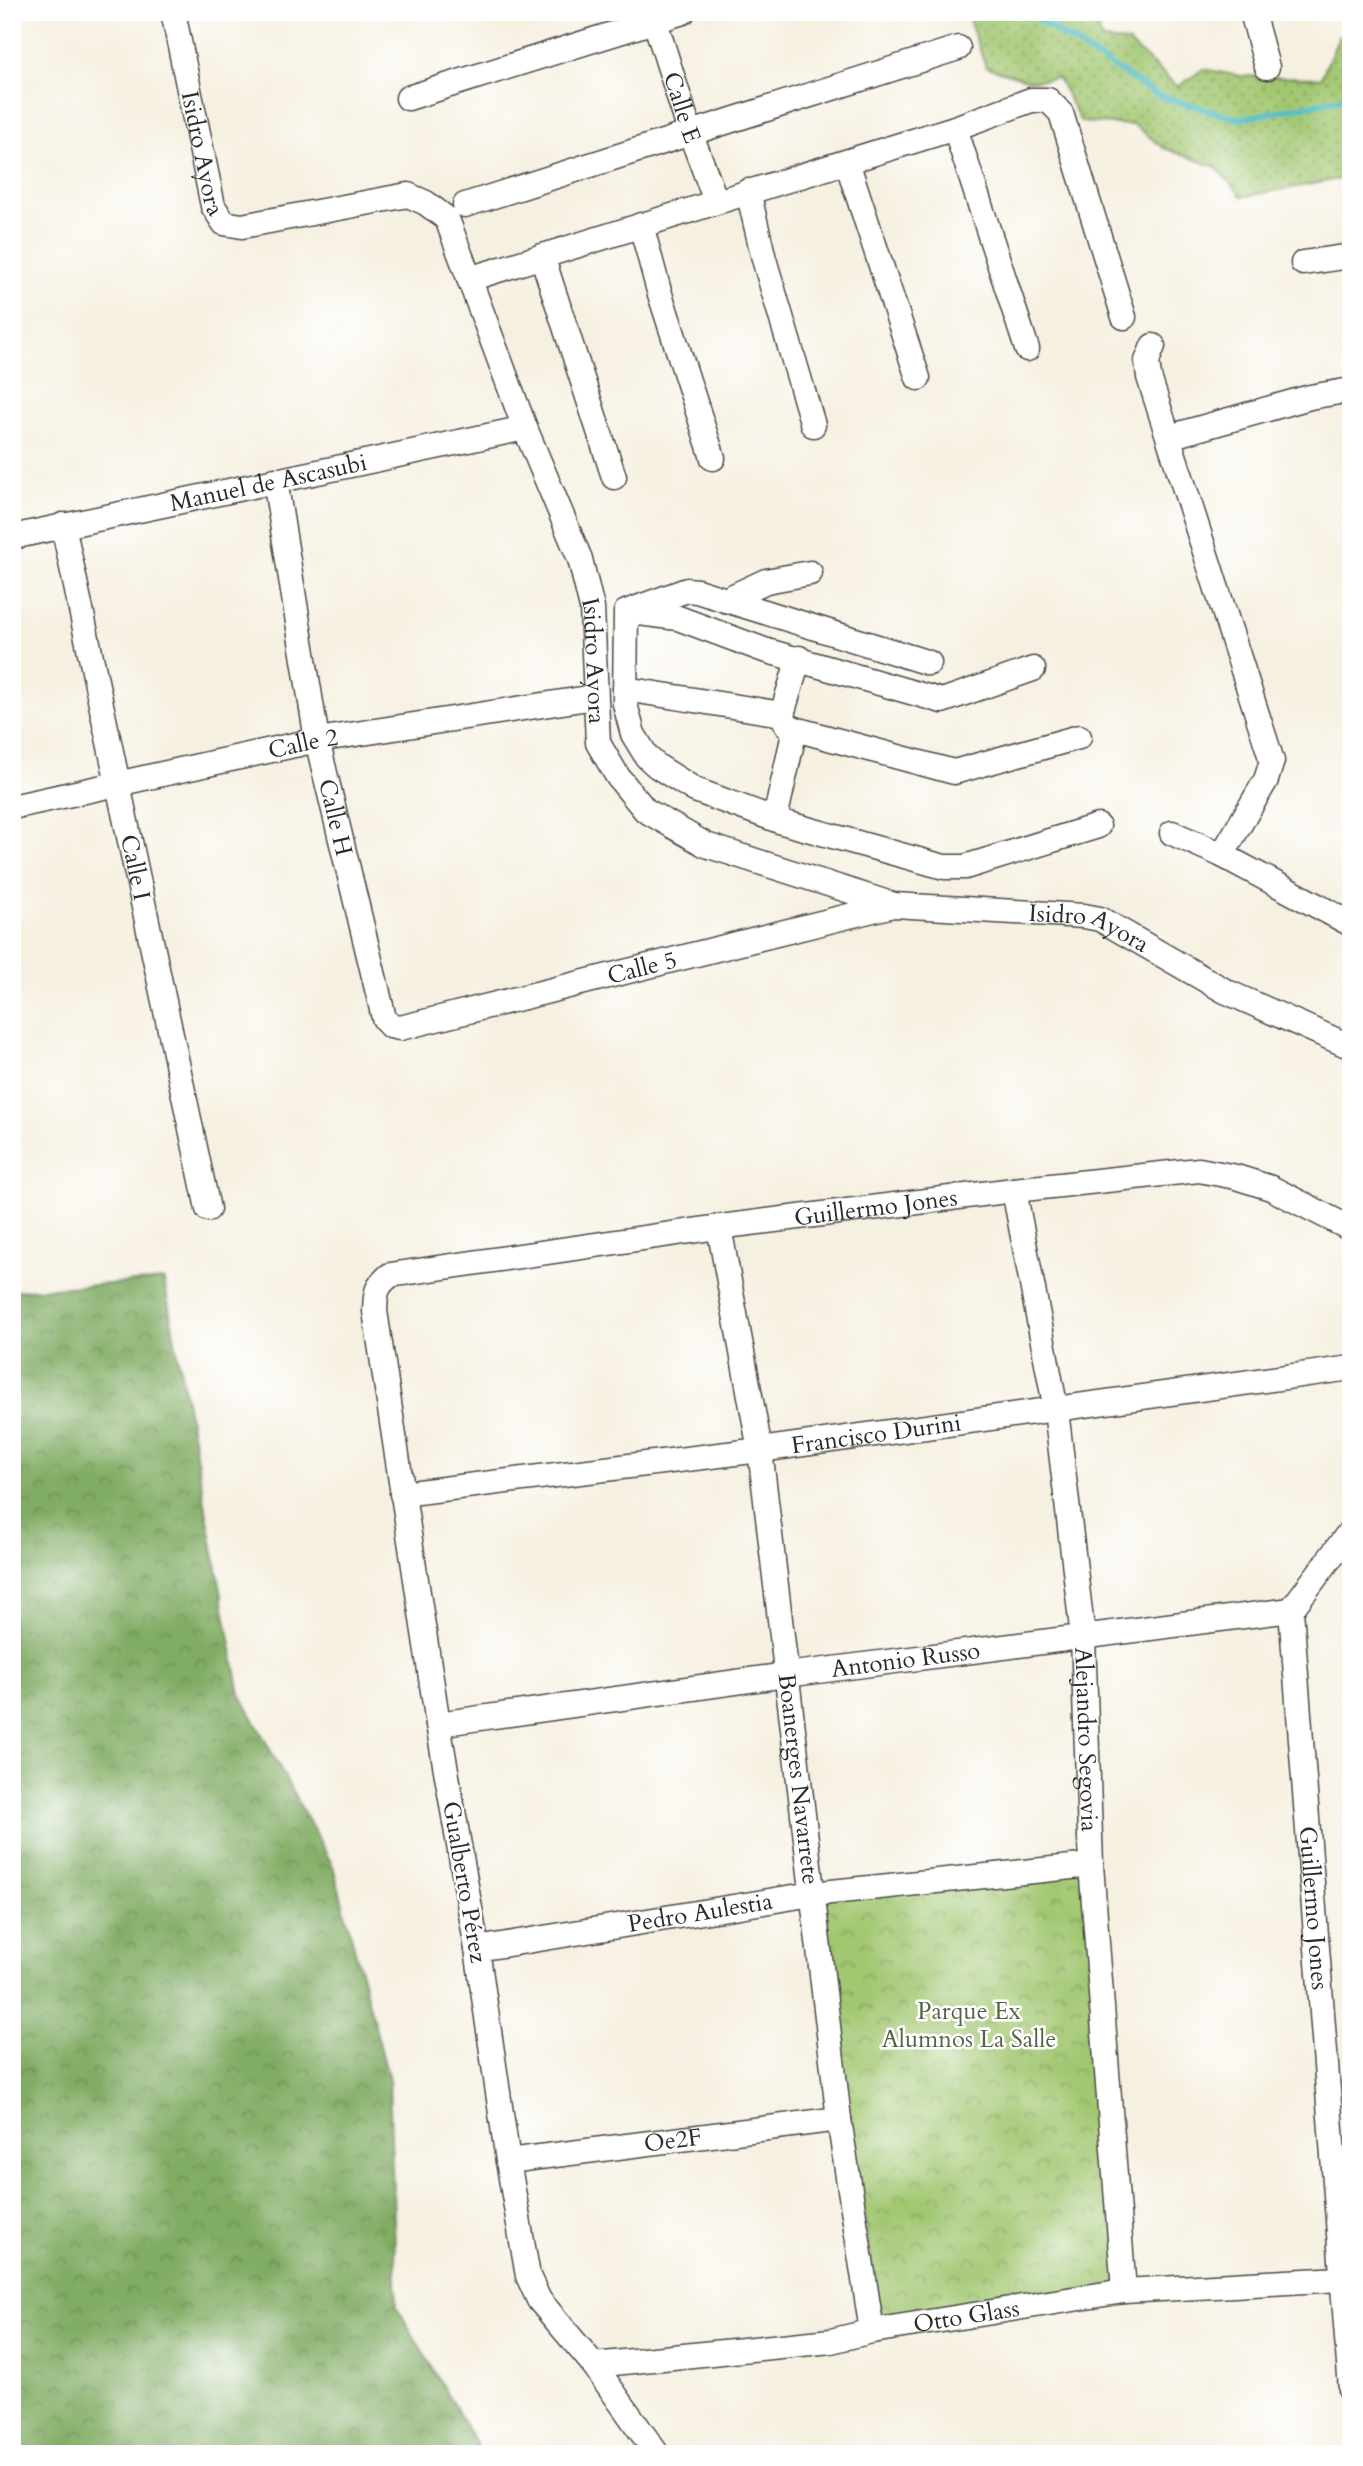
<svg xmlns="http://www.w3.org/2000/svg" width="1363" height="2466" viewBox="0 0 1363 2466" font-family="Cardo,serif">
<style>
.grass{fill:url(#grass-dots);stroke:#66794e;stroke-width:2}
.forest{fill:url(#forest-crowns);stroke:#566c47;stroke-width:2}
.park{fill:url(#park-crowns);stroke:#66794e;stroke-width:2}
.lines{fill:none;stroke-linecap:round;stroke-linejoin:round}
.stream{stroke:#4fbec5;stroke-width:6}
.street-casing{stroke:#494946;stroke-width:27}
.street{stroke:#fff;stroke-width:24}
.labels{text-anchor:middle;stroke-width:5;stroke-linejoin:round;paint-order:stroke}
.street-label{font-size:24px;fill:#2b2b2b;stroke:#fff}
.park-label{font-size:24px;fill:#556244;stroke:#fff}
</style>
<defs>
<pattern id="grass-dots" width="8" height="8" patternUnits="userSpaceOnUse" patternTransform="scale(1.75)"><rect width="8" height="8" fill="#a2c771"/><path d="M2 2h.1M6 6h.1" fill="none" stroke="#84a25d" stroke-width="1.8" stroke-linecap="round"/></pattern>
<pattern id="forest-crowns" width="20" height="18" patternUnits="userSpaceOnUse" patternTransform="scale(1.75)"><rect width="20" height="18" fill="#81ac63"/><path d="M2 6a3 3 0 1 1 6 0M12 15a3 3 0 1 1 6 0" fill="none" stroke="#6a8c52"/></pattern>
<pattern id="park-crowns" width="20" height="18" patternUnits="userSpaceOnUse" patternTransform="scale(1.75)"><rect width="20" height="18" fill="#a2c771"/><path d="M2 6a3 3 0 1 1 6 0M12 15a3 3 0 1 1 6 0" fill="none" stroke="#84a25d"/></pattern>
</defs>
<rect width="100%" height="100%" fill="#fff"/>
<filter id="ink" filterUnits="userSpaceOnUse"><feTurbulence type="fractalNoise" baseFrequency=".0143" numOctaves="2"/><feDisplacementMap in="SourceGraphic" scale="14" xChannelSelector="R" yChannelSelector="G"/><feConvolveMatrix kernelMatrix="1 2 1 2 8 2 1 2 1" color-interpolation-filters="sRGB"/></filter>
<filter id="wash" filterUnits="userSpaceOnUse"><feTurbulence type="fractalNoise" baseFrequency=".00686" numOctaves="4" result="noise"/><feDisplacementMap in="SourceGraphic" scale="28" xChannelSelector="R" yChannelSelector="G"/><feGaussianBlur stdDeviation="1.57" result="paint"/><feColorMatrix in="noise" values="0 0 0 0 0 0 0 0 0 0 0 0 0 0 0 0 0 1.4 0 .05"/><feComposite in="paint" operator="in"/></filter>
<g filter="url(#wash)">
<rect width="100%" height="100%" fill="#f6f0e0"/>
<!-- grass -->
<path class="grass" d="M 966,12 L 1093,12 L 1102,40 L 1128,42 L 1178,87 L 1203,69 L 1241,76 L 1321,78 L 1339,37 L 1351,38 L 1351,177 L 1242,197 L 1216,167 L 1164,148 L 1134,125 L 1081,122 L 1058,78 L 1032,81 L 986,67 Z"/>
<!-- forest -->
<path class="forest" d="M 164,1280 L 240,1694 L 333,1866 L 389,2080 L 397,2307 L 482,2454 L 12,2454 L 12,1291 Z"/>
<!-- park -->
<path class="park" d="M 1091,1865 L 1124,2291 L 881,2322 L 812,1894 Z"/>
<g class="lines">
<!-- stream -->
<path class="stream" d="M 1033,12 L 1038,20 L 1159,96 L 1238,119 L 1351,97"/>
</g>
</g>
<g filter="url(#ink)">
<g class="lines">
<!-- street casing -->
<g class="street-casing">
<g id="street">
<path id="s1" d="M 173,12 L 213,206 L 224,223 L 242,226 L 408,195 L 426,203 L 447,219 L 525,428 L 580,559 L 592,608 L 598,743 L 618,777 L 645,810 L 706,845 L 894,905 L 1084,916 L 1100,919 L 1225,991 L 1351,1047"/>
<path id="s2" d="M 652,12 L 690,132 L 716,201"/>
<path d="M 1252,12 L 1267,67"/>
<path d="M 408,98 L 683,12"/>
<path d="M 955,128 L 1027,349"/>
<path d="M 847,162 L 918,378"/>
<path d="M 748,191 L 764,259 L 813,425"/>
<path d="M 465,205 L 958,48"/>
<path d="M 641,225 L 659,291 L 713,458"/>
<path d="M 542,256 L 614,477"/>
<path d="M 1303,263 L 1351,256"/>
<path d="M 469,279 L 955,128 L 1031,100 L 1048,100 L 1061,113 L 1124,317"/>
<path d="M 1153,346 L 1147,361 L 1149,377 L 1272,761 L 1266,780 L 1222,855"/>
<path d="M 1169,437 L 1310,397 L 1351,390"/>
<path id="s3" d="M 275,480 L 317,740 L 384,1018 L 390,1026 L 400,1028 L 893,905"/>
<path id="s4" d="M 63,525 L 208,1209"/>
<path id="s5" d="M 12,537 L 525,428"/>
<path d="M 725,600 L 766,581 L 810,573"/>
<path d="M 631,612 L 678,618 L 764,650 L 942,701 L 1033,669"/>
<path d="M 799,658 L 782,714 L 787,725 L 795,729 L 954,772 L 1079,737"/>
<path d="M 929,663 L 697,591 L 687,590 L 626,612 L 625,704 L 633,734 L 647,757 L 657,766 L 695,790 L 782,822 L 944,867 L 965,867 L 1098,826"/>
<path d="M 625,689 L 782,714"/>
<path id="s6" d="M 12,807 L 317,740 L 595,697"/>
<path d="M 775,819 L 795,729"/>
<path d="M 1172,833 L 1222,855 L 1351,924"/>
<path id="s7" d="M 1014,1190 L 1056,1410 L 1083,1637 L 1091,1865 L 1124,2291"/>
<path id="s8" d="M 719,1227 L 760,1450 L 839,2119 L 872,2331"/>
<path id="s9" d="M 402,1494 L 760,1450 L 1351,1368"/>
<path id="s10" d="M 1351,1530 L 1291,1610 L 1351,2390"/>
<path id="s11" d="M 438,1724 L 786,1675 L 1291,1610"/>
<path id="s12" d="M 477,1949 L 812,1894 L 1091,1865"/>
<path id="s13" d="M 508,2161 L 839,2119"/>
<path id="s14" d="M 594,2365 L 831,2341 L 872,2331 L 1124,2291 L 1341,2279"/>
<path id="s15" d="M 657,2454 L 594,2365 L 539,2300 L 528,2276 L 508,2161 L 477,1949 L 438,1724 L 375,1311 C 376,1292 375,1288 390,1275 L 719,1227 L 1014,1190 L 1199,1170 L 1236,1177 L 1271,1188 L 1351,1229"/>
</g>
</g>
<!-- street -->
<use href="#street" class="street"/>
</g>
</g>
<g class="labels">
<!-- street labels -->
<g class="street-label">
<text dy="8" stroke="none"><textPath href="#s2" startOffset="100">Calle E</textPath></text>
<text dy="8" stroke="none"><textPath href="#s1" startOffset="144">Isidro Ayora</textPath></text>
<text dy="8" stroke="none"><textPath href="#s5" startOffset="262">Manuel de Ascasubi</textPath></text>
<text dy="8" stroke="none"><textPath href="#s1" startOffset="920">Isidro Ayora</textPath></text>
<text dy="8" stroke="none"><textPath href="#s6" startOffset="298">Calle 2</textPath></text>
<text dy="8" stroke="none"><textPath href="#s3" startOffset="343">Calle H</textPath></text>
<text dy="8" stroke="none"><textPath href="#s4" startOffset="350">Calle I</textPath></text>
<text dy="8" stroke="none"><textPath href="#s1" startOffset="1550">Isidro Ayora</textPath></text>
<text dy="8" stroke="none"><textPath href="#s3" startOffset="819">Calle 5</textPath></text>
<text dy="8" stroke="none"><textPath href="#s15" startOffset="1729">Guillermo Jones</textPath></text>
<text dy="8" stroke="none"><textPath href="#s9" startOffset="478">Francisco Durini</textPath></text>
<text dy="8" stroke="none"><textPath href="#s11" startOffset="472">Antonio Russo</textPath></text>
<text dy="8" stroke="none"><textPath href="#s7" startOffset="555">Alejandro Segovia</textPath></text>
<text dy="8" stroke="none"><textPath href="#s8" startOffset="558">Boanerges Navarrete</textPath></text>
<text transform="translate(465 1882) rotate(80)" y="8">Gualberto Pérez</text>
<text dy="8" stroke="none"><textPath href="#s10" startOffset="399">Guillermo Jones</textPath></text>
<text dy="8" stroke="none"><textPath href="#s12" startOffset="226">Pedro Aulestia</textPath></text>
<text dy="8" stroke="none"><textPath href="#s13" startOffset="166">Oe2F</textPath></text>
<text dy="8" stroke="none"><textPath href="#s14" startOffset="376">Otto Glass</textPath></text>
</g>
<!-- park labels -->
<g class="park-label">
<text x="969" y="2019">Parque Ex<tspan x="969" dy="28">Alumnos La Salle</tspan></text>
</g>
</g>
<!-- margin -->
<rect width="1363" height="2466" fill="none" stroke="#fff" stroke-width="42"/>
</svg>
